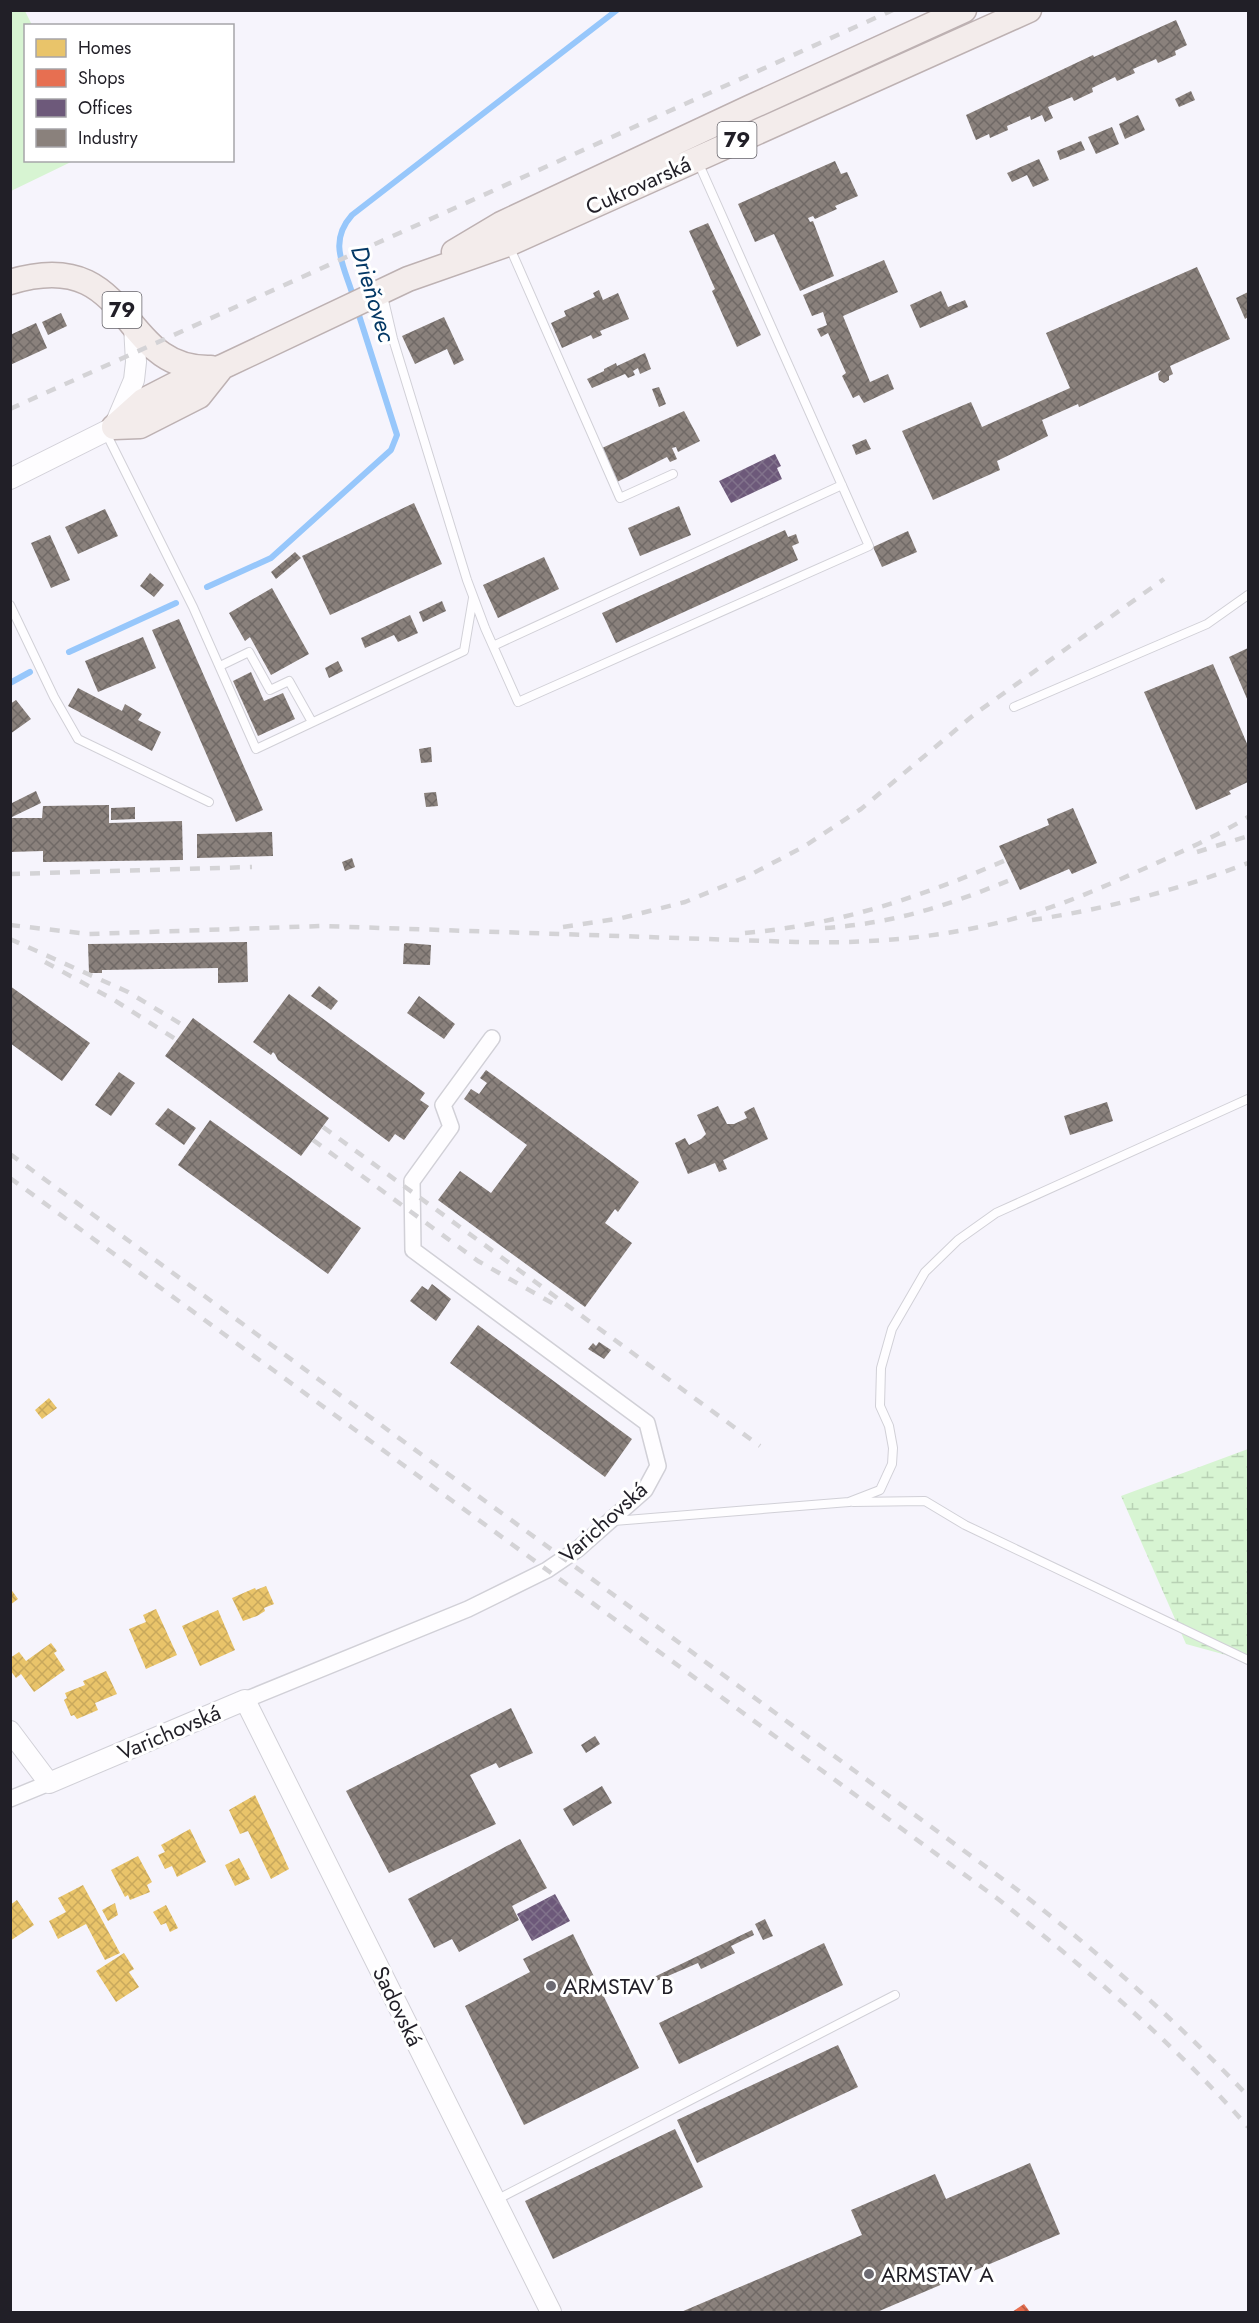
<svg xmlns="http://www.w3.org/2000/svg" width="1259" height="2323" viewBox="0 0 1259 2323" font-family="Jost,sans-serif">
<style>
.wetland{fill:url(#wetland-marsh)}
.pitch{fill:#d7f4d2}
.homes{fill:url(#homes-cross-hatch)}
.shops{fill:url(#shops-cross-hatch)}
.offices{fill:url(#offices-cross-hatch)}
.industry{fill:url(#industry-cross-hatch)}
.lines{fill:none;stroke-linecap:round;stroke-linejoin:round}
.stream{stroke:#97c7fb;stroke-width:6}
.service-casing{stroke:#d1d0d7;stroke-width:10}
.minor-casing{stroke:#d1d0d7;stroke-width:18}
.tertiary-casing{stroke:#d1d0d7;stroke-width:22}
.primary-casing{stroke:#bdb1b2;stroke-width:27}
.service{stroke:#fefdff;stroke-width:8}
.minor{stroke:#fefdff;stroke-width:15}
.tertiary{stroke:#fefdff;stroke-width:20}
.primary{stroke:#f3eceb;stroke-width:24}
.rail{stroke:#d4d3d6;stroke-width:4.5;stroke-dasharray:10 10;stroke-linecap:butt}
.poi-dot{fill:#6c6a72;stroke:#fff;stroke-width:2}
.labels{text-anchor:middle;stroke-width:6;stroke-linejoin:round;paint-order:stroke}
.shield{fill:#fff;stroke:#646268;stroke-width:1.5}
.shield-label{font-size:21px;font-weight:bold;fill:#211f27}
.street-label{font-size:22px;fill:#211f27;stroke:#fff}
.poi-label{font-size:22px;fill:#211f27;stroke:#fff;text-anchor:start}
.water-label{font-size:24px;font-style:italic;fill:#043865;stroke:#fff}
</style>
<defs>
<pattern id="wetland-marsh" width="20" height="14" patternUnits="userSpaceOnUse" patternTransform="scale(1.5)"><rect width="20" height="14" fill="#d7f4d2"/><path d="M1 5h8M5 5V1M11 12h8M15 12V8" fill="none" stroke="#b8d1b4"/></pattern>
<pattern id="homes-cross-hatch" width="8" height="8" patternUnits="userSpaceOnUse" patternTransform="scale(1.5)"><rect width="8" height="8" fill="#e9c46a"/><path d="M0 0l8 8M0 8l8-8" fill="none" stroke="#c8a85c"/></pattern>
<pattern id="shops-cross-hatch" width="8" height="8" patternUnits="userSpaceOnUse" patternTransform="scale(1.5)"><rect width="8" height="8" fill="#e76f51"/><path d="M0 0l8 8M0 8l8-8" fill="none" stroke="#bb5b43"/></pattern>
<pattern id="offices-cross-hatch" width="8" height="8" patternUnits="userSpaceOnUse" patternTransform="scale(1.5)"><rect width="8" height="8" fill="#6d597a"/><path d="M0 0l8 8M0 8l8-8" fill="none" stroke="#81728b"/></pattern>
<pattern id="industry-cross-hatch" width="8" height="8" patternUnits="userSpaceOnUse" patternTransform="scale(1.5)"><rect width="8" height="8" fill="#8a817c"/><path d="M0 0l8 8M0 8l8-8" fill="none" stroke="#706966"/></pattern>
</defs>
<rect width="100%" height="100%" fill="#f6f4fc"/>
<!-- wetland -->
<path class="wetland" d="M 1248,1449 L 1248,1661 L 1186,1644 L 1121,1496 Z"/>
<!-- pitch -->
<path class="pitch" d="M 11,10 L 25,11 L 32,25 L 26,26 L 26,160 L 73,161 L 11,191 Z"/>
<!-- homes -->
<path class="homes" d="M 49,1398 L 57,1408 L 42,1419 L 35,1410 Z
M 266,1586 L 274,1604 L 264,1608 L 265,1611 L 257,1616 L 243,1621 L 232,1598 L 255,1588 L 256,1590 Z
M 10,1588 L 18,1599 L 10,1605 Z
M 156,1609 L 177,1655 L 146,1669 L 129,1629 L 146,1622 L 143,1615 Z
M 218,1610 L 235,1650 L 200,1666 L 182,1626 Z
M 51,1643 L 57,1651 L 54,1653 L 65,1670 L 34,1692 L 21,1674 L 16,1678 L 10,1670 L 10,1658 L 19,1652 L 26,1661 Z
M 106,1671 L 117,1694 L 95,1703 L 98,1710 L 77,1719 L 74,1715 L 71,1716 L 64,1700 L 67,1698 L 65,1693 L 85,1685 L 83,1681 Z
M 255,1795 L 289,1869 L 271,1879 L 248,1831 L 240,1834 L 229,1810 Z
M 190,1829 L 206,1862 L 177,1877 L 172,1866 L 165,1869 L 158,1855 L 165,1852 L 161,1845 Z
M 138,1856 L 152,1882 L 147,1885 L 150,1892 L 130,1900 L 128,1895 L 125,1897 L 111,1870 Z
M 239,1858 L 250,1879 L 235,1886 L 225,1865 Z
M 83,1885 L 120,1953 L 105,1960 L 86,1924 L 58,1939 L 49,1921 L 66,1912 L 58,1898 Z
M 17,1900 L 34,1925 L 10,1941 L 10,1905 Z
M 115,1903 L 118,1915 L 108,1921 L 102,1910 Z
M 166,1905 L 178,1928 L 170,1932 L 166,1923 L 161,1925 L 153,1912 Z
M 124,1953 L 134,1969 L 129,1972 L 139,1987 L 116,2002 L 96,1971 Z"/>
<!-- shops -->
<path class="shops" d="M 1024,2304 L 1030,2312 L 1012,2312 Z"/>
<!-- offices -->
<path class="offices" d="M 775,454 L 781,466 L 777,468 L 782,479 L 731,503 L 719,481 Z
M 555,1894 L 570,1921 L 532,1941 L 517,1914 Z"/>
<!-- industry -->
<path class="industry" d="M 1176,20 L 1187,45 L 1175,51 L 1176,55 L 1158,63 L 1156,59 L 1133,69 L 1135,73 L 1117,81 L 1115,77 L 1092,88 L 1093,92 L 1074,101 L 1072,97 L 1048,107 L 1053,118 L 1045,122 L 1042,115 L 1031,120 L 1030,116 L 1007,126 L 1008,130 L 990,138 L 989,134 L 976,140 L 966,115 L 1093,55 L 1094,57 Z
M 1191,91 L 1195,100 L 1179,107 L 1175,99 Z
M 1138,115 L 1145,130 L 1125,139 L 1119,124 Z
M 1112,127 L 1119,144 L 1096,154 L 1088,137 Z
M 1081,141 L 1085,150 L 1060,160 L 1057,151 Z
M 1039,159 L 1049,180 L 1033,187 L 1027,175 L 1012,182 L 1007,173 Z
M 835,161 L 841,174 L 847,172 L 858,196 L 835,206 L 837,209 L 815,219 L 813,216 L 808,218 L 810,222 L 813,221 L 834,276 L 800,291 L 774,234 L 755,242 L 738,204 Z
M 708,223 L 761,335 L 737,347 L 712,291 L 715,289 L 689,231 Z
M 884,260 L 898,292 L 843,316 L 870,382 L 888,374 L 894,389 L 864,403 L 859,395 L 853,398 L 842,376 L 846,373 L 828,333 L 821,337 L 817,329 L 827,325 L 823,312 L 812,316 L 803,295 Z
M 1197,267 L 1230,339 L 1170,366 L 1173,374 L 1169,376 L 1169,380 L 1164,383 L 1159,380 L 1158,374 L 1161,370 L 1079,407 L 1078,404 L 1042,420 L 1048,436 L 997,461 L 1000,470 L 933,500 L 902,431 L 971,402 L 982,427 L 1070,388 L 1046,333 Z
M 599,290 L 603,300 L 618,293 L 629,319 L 600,331 L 602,335 L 593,339 L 591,335 L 562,348 L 551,323 L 566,316 L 564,311 L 595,297 L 593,293 Z
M 941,291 L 948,307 L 965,300 L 968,307 L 920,328 L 910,305 Z
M 1248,292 L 1248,317 L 1245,319 L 1236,298 Z
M 61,313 L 67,326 L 48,335 L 42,322 Z
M 444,317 L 464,360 L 454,365 L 447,349 L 415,364 L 402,336 Z
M 36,323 L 47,348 L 10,365 L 10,335 Z
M 645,353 L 651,369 L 640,374 L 638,368 L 633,371 L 635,375 L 628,378 L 625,374 L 592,388 L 587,379 L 604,371 L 604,369 L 616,363 L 617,366 Z
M 659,387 L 666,404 L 659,407 L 652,389 Z
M 684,411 L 700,441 L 678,452 L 676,447 L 672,448 L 677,459 L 670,462 L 667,457 L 617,482 L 602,448 Z
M 866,439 L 871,449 L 856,455 L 852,445 Z
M 414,503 L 442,564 L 330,615 L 302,556 Z
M 679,506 L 691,535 L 640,556 L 628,528 Z
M 105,509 L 118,536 L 78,554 L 65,527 Z
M 785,530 L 788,537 L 796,534 L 799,543 L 792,546 L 798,560 L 616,643 L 602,613 Z
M 908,531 L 917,552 L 882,567 L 873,547 Z
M 50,535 L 70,580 L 51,588 L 31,543 Z
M 295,552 L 301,558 L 276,579 L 271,572 Z
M 544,557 L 559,589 L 498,618 L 483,585 Z
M 150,573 L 164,585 L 154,597 L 140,586 Z
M 272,588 L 309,654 L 271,675 L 250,637 L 245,641 L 229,613 Z
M 442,601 L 446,611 L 423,622 L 419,612 Z
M 410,615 L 418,633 L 398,642 L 394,635 L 365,648 L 361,638 Z
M 179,619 L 263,810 L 236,822 L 152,630 Z
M 143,637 L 156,668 L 98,692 L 85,661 Z
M 1248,648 L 1248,701 L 1229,657 Z
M 338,661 L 343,671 L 329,678 L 325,668 Z
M 1213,664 L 1248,746 L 1248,782 L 1229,791 L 1231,794 L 1196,810 L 1144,692 Z
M 251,672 L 264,701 L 283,693 L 295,719 L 258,736 L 233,681 Z
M 78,688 L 122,711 L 125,704 L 142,714 L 138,720 L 161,732 L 152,751 L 68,706 Z
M 16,700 L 31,719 L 10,734 L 10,704 Z
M 431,747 L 432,762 L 421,763 L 419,749 Z
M 36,791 L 41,803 L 12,817 L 10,804 Z
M 436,792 L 438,806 L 426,807 L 424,793 Z
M 109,805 L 109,823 L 182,821 L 183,860 L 43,862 L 43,851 L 10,852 L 10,818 L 42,818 L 43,806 Z
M 135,807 L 135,819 L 111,820 L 111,808 Z
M 1073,808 L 1097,863 L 1072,874 L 1069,869 L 1020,890 L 999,846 L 1049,825 L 1047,819 Z
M 272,832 L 273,856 L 197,858 L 197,834 Z
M 352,858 L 355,867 L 345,871 L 342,862 Z
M 247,942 L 248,982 L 218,983 L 218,968 L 102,970 L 102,973 L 89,973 L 88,944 Z
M 406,943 L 431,945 L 430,965 L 403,964 L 404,944 Z
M 10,986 L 90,1043 L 62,1081 L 10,1043 Z
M 319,986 L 338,1001 L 331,1010 L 311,996 Z
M 289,994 L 425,1093 L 420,1100 L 429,1106 L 404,1140 L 395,1134 L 389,1142 L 278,1060 L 275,1054 L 273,1052 L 271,1055 L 253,1042 Z
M 419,996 L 455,1024 L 444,1039 L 407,1013 Z
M 193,1018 L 329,1118 L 301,1156 L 165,1056 Z
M 486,1070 L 639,1182 L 618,1212 L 615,1209 L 605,1223 L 632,1243 L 585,1307 L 438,1200 L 460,1171 L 491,1193 L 527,1145 L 464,1099 L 471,1089 L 479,1094 L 487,1083 L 480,1078 Z
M 119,1072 L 135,1083 L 111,1116 L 95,1105 Z
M 1107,1102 L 1113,1121 L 1070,1135 L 1064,1116 Z
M 718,1106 L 727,1124 L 734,1124 L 747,1118 L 744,1112 L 754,1107 L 768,1139 L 723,1160 L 727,1169 L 719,1172 L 715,1163 L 688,1174 L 675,1143 L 685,1138 L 689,1145 L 701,1139 L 706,1134 L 697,1115 Z
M 168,1108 L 196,1128 L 184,1145 L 155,1124 Z
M 210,1120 L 361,1228 L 328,1274 L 178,1165 Z
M 432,1284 L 451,1299 L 436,1321 L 410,1301 L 422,1286 L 428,1290 Z
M 478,1325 L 632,1439 L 605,1477 L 450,1363 Z
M 599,1342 L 611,1350 L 604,1359 L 588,1349 L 593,1343 L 596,1346 Z
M 511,1708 L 533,1753 L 499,1768 L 496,1763 L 470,1775 L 496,1824 L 389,1873 L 346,1791 Z
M 595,1736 L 600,1744 L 586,1753 L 581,1745 Z
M 602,1786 L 612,1803 L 573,1826 L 563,1809 Z
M 520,1839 L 547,1888 L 512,1906 L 519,1920 L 459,1952 L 452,1939 L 434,1948 L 408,1899 Z
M 765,1919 L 773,1936 L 763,1940 L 755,1924 Z
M 752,1930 L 754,1935 L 731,1946 L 735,1953 L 701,1969 L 698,1963 L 654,1982 L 652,1978 Z
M 573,1934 L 639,2068 L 524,2125 L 465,2006 L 530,1972 L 523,1959 Z
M 824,1943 L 843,1985 L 679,2064 L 659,2023 Z
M 838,2045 L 858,2087 L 697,2163 L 677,2120 Z
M 675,2129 L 703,2187 L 553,2259 L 525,2201 Z
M 1030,2163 L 1060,2234 L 877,2312 L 681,2312 L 862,2235 L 851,2210 L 935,2174 L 946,2199 Z"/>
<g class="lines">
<!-- stream -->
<path class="stream" d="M 354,299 C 345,267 327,243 352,215 L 617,10
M 207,587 L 271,558 L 391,450 L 397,435 L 357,309
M 69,652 L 176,603
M 10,683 L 30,672"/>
<!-- service casing -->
<g class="service-casing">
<path id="service" d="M 510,248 L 620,498 L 673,474
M 383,296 L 393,339 L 467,580 L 485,628 L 518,702 L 869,546 L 698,162
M 106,433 L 193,607 L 256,749 L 464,651 L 473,598
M 10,605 L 54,697 L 78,739 L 209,802
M 493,646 L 842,485
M 220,666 L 249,652 L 270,690 L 289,681 L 312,722
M 1014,707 L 1207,624 L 1248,595
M 853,1502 L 925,1501 L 965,1525 L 1248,1660
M 614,1521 L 849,1502 L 880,1490 L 892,1464 L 893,1448 L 889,1426 L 880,1406 L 881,1368 L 892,1329 L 925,1272 L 958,1240 L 996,1213 L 1248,1099
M 496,2200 L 895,1995"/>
</g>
<!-- minor casing -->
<g class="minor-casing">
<path id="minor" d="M 245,1700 L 468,1609 L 547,1570 L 578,1549 L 645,1490 L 658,1466 L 647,1423 L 413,1250 L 412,1181 L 451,1127 L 443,1105 L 492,1038
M 10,1799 L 49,1783"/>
</g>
<!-- tertiary casing -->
<g class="tertiary-casing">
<path id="tertiary" d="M 10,479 L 114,427 L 134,380 L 136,362 L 134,326
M 10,1731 L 49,1783 L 245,1700 L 551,2312"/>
</g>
<!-- primary casing -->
<g class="primary-casing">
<path id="primary" d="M 454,252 L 501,224 L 751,107 L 964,10
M 10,282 C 135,244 116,371 211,368
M 114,427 L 143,401 L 180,382 L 222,367 L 408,279 L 508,244 L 1029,10
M 114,427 L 140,426 L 199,396 L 222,367"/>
</g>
<!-- service -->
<use href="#service" class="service"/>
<!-- minor -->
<use href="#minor" class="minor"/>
<!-- tertiary -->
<use href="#tertiary" class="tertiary"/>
<!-- primary -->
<use href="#primary" class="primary"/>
<!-- rail -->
<path class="rail" d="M 10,409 L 893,10
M 1197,852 L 1248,836
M 10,874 L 252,867
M 1032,920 C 1106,909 1178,890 1248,863
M 10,925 L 89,934 L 322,926 L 796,942 C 876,944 958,937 1036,912 C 1075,900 1112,883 1150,866 C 1183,851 1217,836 1248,817
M 563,927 L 622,918 L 685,902 L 746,877 L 805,846 L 861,809 L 976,713 L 1164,579
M 825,928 C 897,923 949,905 1015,878
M 745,933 C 838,925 921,897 1006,860
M 10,939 L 128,992 L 186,1027
M 45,962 L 114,1000 L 177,1040
M 323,1127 L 760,1446
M 313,1140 L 478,1261 L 559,1307
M 10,1154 L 1015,1888 C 1098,1952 1176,2020 1248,2096
M 10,1178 L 998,1899 C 1086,1969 1173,2042 1248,2127"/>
</g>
<!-- markers -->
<g class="poi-dot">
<circle cx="551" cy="1986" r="6"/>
<circle cx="869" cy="2274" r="6"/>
</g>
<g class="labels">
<!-- shield labels -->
<g class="shield">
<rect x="717.5" y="122" width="39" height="36" rx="4.5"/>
<rect x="102.5" y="292" width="39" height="36" rx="4.5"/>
</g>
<g class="shield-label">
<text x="737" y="147">79</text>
<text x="122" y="317">79</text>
</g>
<!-- street labels -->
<g class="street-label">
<text transform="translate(638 185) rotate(-24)" y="8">Cukrovarská</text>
<text transform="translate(603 1522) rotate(-42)" y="8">Varichovská</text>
<text transform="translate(169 1732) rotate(-23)" y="8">Varichovská</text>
<text transform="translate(398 2006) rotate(64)" y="8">Sadovská</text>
</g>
<!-- poi labels -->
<g class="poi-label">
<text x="563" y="1994">ARMSTAV B</text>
<text x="881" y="2282">ARMSTAV A</text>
</g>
<!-- water labels -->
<g class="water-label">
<text transform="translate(373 294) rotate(73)" y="8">Drieňovec</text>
</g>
</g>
<!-- border -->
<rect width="1259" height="2323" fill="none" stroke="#211f27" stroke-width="24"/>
<!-- legend -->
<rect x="24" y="24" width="210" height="138" fill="#ffffff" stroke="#a6a5a9" stroke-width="1.5"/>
<rect x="36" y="39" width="30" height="18" fill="#e9c46a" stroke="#a6a5a9" stroke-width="1.5"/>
<text x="78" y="54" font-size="18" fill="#211f27">Homes</text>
<rect x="36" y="69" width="30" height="18" fill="#e76f51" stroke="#a6a5a9" stroke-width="1.5"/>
<text x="78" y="84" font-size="18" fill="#211f27">Shops</text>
<rect x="36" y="99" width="30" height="18" fill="#6d597a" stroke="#a6a5a9" stroke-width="1.5"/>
<text x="78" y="114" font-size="18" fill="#211f27">Offices</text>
<rect x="36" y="129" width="30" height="18" fill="#8a817c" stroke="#a6a5a9" stroke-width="1.5"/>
<text x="78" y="144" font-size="18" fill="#211f27">Industry</text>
</svg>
